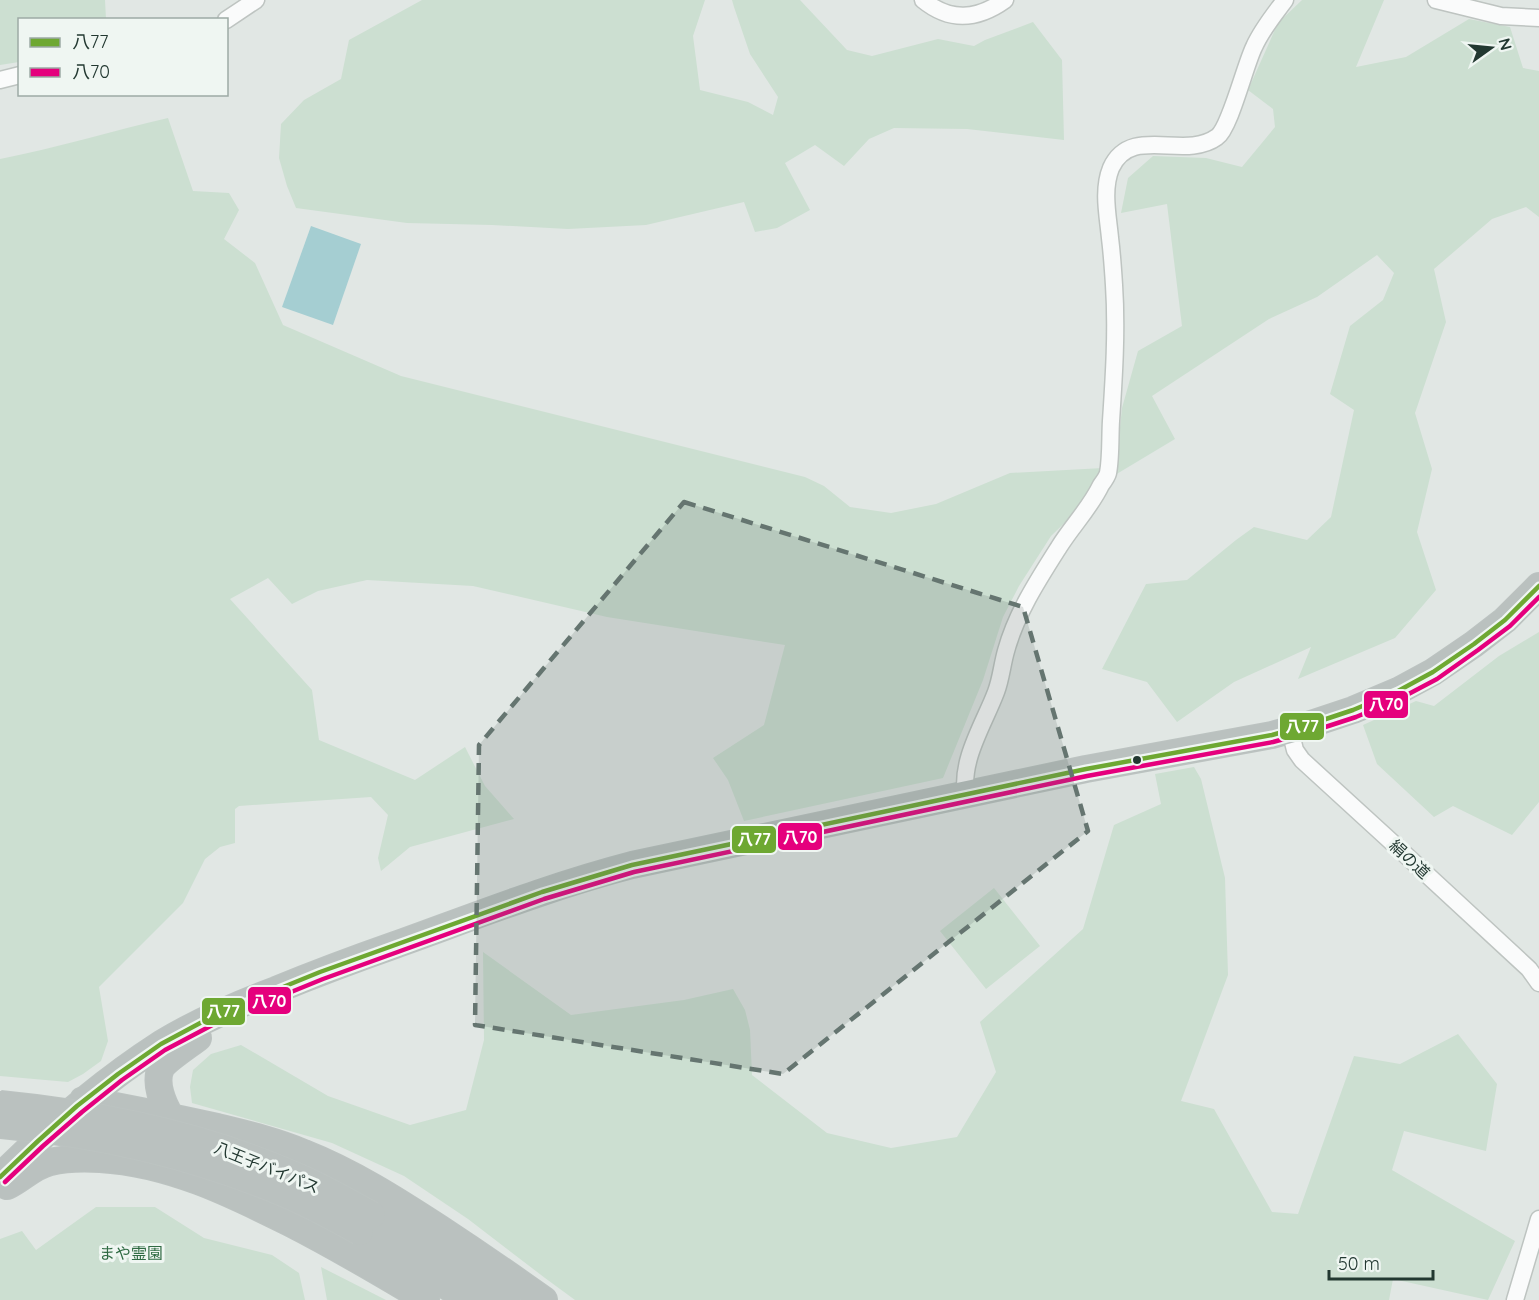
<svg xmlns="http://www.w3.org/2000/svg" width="1539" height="1300" viewBox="0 0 1539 1300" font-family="Quicksand,'Noto Sans JP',sans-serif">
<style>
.green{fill:#ccdfd1}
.water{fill:#a5ced2}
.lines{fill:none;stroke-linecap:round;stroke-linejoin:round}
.minor-casing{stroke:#bec4c1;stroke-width:19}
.highway-casing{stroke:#bcc3c1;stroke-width:28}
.minor{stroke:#fafbfb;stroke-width:16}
.highway{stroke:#bac1bf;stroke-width:26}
.highway-bridge-casing{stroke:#bcc3c1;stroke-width:28;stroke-linecap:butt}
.highway-bridge{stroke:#bac1bf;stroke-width:26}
.bus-1-casing{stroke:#eff6f2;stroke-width:9}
.bus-2-casing{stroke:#eff6f2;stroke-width:9}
.bus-1{stroke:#6ea832;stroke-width:4.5}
.bus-2{stroke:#e5007d;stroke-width:4.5}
.marked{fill:#657570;fill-opacity:0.2;stroke:#657570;stroke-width:4.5;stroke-dasharray:12 8;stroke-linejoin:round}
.bus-dot{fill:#223831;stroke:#eff6f2;stroke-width:2}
.labels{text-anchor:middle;stroke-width:6;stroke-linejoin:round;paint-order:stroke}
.street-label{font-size:16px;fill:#223831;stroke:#eff6f2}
.park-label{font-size:16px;fill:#306b44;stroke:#eff6f2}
.line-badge{stroke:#eff6f2;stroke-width:2}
.badge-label{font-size:16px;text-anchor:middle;font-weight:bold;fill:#fff}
</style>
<rect width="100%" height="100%" fill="#e1e7e4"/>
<!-- green -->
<path class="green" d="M 0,0 L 105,0 L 106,19 L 20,20 L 19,62 L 0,65 Z
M 422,0 L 705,0 L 693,36 L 700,90 L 748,102 L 773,115 L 778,97 L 750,54 L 734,7 L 732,0 L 800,0 L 847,50 L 872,56 L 938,39 L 974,46 L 985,40 L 1033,22 L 1062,60 L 1064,140 L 967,129 L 894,128 L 869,139 L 844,166 L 815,145 L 785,163 L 810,210 L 777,228 L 755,232 L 744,202 L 646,225 L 568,229 L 492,225 L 407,223 L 296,208 L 287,186 L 279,158 L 281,124 L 304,100 L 341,79 L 349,40 Z
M 1302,0 L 1384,0 L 1356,67 L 1406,57 L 1469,19 L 1510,27 L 1523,68 L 1539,71 L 1539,217 L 1526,207 L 1492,219 L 1434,269 L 1446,322 L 1415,413 L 1432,469 L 1417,532 L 1436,590 L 1395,638 L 1298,679 L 1311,647 L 1234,682 L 1177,722 L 1147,682 L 1102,669 L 1146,584 L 1187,580 L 1236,540 L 1254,527 L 1307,540 L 1331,517 L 1354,410 L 1330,394 L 1350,326 L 1383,300 L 1394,273 L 1377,255 L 1317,297 L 1269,319 L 1152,396 L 1175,439 L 1115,475 L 1122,408 L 1138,351 L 1182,326 L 1167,204 L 1121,213 L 1128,178 L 1153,156 L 1206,158 L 1242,167 L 1275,127 L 1273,109 L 1248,90 L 1278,23 Z
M 168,118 L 193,191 L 229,193 L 239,210 L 224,239 L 255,263 L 283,325 L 401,376 L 805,477 L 824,486 L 850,507 L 891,513 L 936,504 L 1010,473 L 1103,468 L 1082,506 L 1051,536 L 1019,586 L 1003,617 L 983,680 L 943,778 L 744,821 L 728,780 L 713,758 L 764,725 L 785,645 L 607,617 L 473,586 L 367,580 L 318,591 L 292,604 L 268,578 L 230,599 L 312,690 L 319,740 L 415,780 L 465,747 L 485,786 L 514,819 L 410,847 L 381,871 L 378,858 L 388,815 L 371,797 L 239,806 L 235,809 L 235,843 L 220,847 L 205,859 L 183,903 L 99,987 L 108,1041 L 101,1061 L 83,1074 L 68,1082 L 0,1076 L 0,159 C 57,148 112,131 168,118 Z
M 1539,632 L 1539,802 L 1512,835 L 1453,806 L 1434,817 L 1377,764 L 1363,725 L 1416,701 L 1434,706 L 1499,656 Z
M 1194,767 L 1201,779 L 1225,878 L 1228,975 L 1181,1101 L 1214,1109 L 1272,1212 L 1298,1214 L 1354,1056 L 1400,1064 L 1458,1034 L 1497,1084 L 1486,1151 L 1404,1131 L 1392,1170 L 1515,1241 L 1488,1300 L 1393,1279 L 1389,1300 L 575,1300 L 545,1278 L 468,1219 L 404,1176 L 332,1143 L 192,1103 L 190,1087 L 193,1070 L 211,1054 L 241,1045 L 328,1096 L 410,1125 L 466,1110 L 484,1040 L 483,952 L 571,1015 L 684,1000 L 733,989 L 745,1010 L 750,1030 L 752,1075 L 827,1133 L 891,1148 L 957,1137 L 996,1072 L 980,1022 L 1083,929 L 1114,825 L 1161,804 L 1155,774 Z
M 994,888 L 1040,946 L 986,989 L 940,931 Z
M 96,1207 L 155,1207 L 204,1238 L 272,1255 L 299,1273 L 305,1300 L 0,1300 L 0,1239 L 22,1231 L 36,1250 Z
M 321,1267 L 386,1300 L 327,1300 Z"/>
<!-- water -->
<path class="water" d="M 311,226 L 361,244 L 333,325 L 282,307 Z"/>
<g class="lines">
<!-- minor casing -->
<g class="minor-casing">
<path id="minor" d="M 923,0 C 950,22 977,20 1005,0
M 1436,0 L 1501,16 L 1539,18
M 226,20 L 256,0
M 0,80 L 20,75
M 1290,730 L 1295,750 L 1302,760 L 1396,846 L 1529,969 L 1539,983
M 966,795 C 960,760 984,724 996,692 C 1001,679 1002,665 1006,651 C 1016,614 1038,580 1059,547 C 1072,526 1090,508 1101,485 C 1104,481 1107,477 1108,473 C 1111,458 1110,436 1111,421 C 1114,376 1117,330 1114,285 C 1113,269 1112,254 1110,238 C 1108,216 1102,190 1111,168 C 1131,124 1184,161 1217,137 C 1230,128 1245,65 1254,47 C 1262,29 1274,15 1285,0
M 1515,1300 L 1539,1219"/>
</g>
<!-- highway casing -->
<g class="highway-casing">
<path id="highway" d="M 83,1100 C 128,1108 172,1117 217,1127 C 246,1134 276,1141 304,1153 C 352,1172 396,1200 439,1228 C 474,1251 509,1275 544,1300
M 171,1117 C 163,1104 154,1083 161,1068 C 166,1060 189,1045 198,1038
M 0,1177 C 49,1128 102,1082 161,1044 C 197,1022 236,1005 276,990 C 315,974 355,959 395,945 C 473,917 551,886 632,865 L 1086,769 L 1272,735 L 1311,724 L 1353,710 L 1398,691 L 1433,672 L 1474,644 L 1505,620 L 1539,586
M 7,1186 C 22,1179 33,1166 50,1162 C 67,1158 84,1158 100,1159 C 169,1163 230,1193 290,1223 C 337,1247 381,1273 426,1300
M 372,1215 L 507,1300
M 360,1232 L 469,1300"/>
</g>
<!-- minor -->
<use href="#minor" class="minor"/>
<!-- highway -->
<use href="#highway" class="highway"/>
<!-- highway-bridge casing -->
<g class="highway-bridge-casing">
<path id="highway-bridge" d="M 0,1104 C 101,1114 201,1134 294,1175 C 321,1186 346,1201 372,1215
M 0,1125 C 100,1134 190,1154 283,1193 C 310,1204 335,1218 360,1232"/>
</g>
<!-- highway-bridge -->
<use href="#highway-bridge" class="highway-bridge"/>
<!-- bus-1 casing -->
<g class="bus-1-casing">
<path id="bus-1" d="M 0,1177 L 38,1141 L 77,1106 L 118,1074 L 161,1044 L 217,1014 L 320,972 L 542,892 L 632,865 L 1086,769 L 1272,735 L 1311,724 L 1353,710 L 1398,691 L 1433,672 L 1474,644 L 1505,620 L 1539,586"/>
</g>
<!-- bus-2 casing -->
<g class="bus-2-casing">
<path id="bus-2" d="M 5,1182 L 43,1146 L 82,1112 L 122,1080 L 165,1050 L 220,1021 L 323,979 L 544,899 L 634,872 L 1087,776 L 1273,742 L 1313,731 L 1356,717 L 1401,698 L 1437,679 L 1478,650 L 1510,626 L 1539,597"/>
</g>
<!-- bus-1 -->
<use href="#bus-1" class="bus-1"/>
<!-- bus-2 -->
<use href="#bus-2" class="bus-2"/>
</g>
<!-- marked area -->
<path class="marked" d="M 684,502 L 1023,607 L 1088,831 L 783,1074 L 475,1025 L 479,745 Z"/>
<!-- markers -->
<circle class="bus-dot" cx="1137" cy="760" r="5"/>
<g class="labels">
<!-- street labels -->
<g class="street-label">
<text transform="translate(1410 859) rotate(43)" y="6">絹の道</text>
<text transform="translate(267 1167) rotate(22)" y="6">八王子バイパス</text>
</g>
<!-- park labels -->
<g class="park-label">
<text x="131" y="1259">まや霊園</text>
</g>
</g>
<g class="line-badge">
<rect x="1363" y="690" width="46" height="29" rx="6" fill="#e5007d"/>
<rect x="1279" y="712" width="46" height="29" rx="6" fill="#6ea832"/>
<rect x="777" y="822" width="46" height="29" rx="6" fill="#e5007d"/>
<rect x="731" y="825" width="46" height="29" rx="6" fill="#6ea832"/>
<rect x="247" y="986" width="45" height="29" rx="6" fill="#e5007d"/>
<rect x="201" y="997" width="45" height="29" rx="6" fill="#6ea832"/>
</g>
<g class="badge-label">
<text x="1386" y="710">八70</text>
<text x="1302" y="732">八77</text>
<text x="800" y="843">八70</text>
<text x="754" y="845">八77</text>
<text x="269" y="1007">八70</text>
<text x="223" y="1017">八77</text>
</g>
<!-- legend -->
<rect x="18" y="18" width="210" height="78" fill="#eff6f2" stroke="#9daaa5" stroke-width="1.5"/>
<rect x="30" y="38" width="30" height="9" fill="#6ea832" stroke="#9daaa5" stroke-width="1.5"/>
<text x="72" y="48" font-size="18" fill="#223831">八77</text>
<rect x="30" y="68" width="30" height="9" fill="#e5007d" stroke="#9daaa5" stroke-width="1.5"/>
<text x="72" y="78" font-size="18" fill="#223831">八70</text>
<!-- north arrow -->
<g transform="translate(1491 48) rotate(75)" stroke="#eff6f2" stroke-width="4.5" paint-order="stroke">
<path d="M0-4.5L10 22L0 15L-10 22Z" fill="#223831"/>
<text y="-9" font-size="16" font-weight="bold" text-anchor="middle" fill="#223831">N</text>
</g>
<!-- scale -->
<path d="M1329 1270v9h104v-9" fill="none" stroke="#223831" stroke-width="3"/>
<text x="1338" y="1270" font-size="18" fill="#223831" stroke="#eff6f2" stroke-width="4.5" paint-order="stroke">50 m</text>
</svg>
